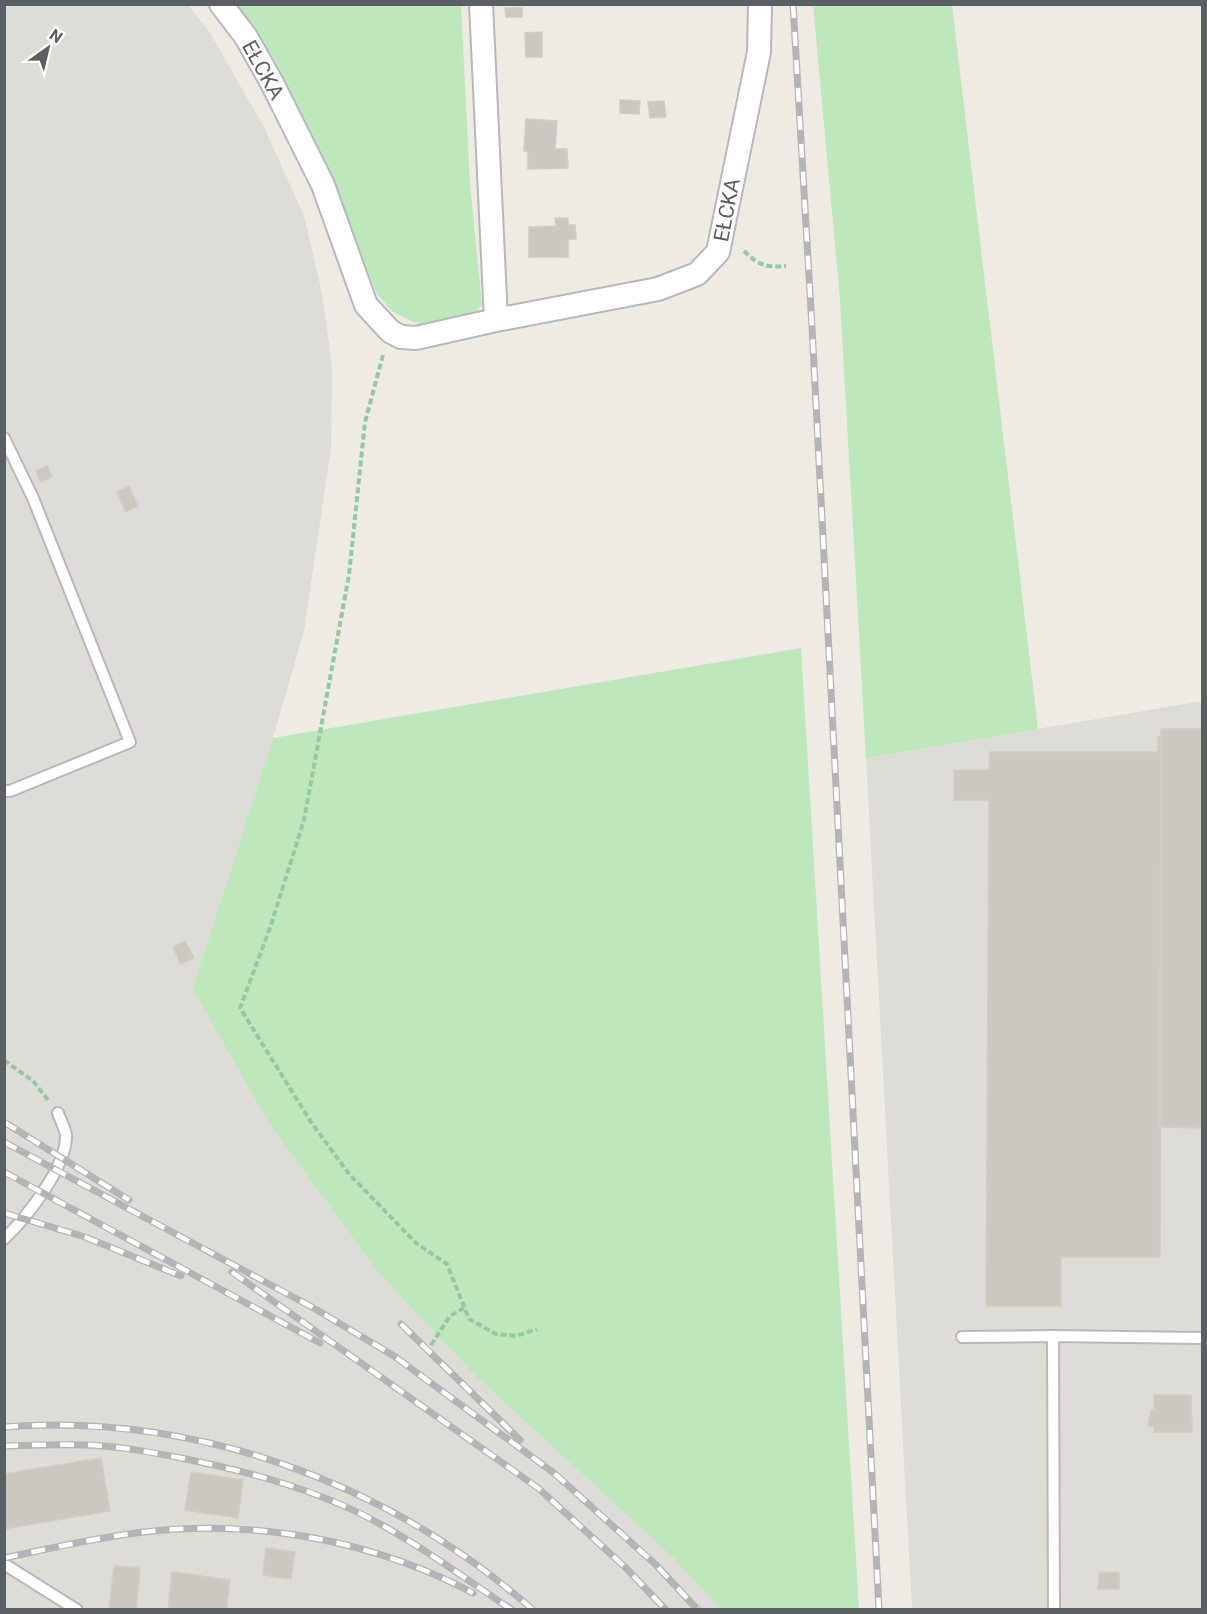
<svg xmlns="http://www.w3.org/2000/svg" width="1207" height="1614" viewBox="0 0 1207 1614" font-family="Roboto,sans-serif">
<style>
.industrial{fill:#dedcd6}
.green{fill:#bee7bc}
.building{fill:#cbc7c1;stroke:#d3ccc0;stroke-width:1.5}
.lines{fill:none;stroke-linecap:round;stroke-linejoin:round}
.lane-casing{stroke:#b5b8bd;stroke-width:14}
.street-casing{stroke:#b5b8bd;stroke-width:26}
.path{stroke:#95c9a2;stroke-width:4;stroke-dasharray:6 3;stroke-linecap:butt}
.lane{stroke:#fff;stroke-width:10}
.street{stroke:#fff;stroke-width:22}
.rail-casing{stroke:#b3b4b5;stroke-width:7}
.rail{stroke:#fff;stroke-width:4.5;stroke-dasharray:14;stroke-linecap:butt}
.labels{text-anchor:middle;stroke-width:4.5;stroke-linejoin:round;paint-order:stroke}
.street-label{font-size:21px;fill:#5a5f64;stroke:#fff}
</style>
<rect width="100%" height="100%" fill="#eeebe2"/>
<!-- industrial -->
<path class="industrial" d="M 5,5 L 188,5 L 210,33 L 265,129 L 304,216 L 322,293 L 332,366 L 331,448 L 304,631 L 273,738 L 193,988 L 727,1609 L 5,1610 Z
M 1202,701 L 1202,1609 L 912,1609 L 866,758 Z"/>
<!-- green -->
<path class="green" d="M 236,5 L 461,5 L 470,184 L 482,305 L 473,315 L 430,326 L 411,321 L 392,311 L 377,294 L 326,165 L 273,57 Z
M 813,5 L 952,5 L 1038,729 L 866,758 L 840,299 Z
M 801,648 L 859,1609 L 721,1609 L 671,1555 L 476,1376 L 380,1274 L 267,1120 L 193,988 L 273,738 Z"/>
<!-- building -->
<path class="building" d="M 505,8 L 522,8 L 522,17 L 506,17 Z
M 542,32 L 542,57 L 526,57 L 525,33 Z
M 620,100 L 640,101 L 639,114 L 620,113 Z
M 664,101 L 666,117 L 650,118 L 648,102 Z
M 526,119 L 557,121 L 555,149 L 567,149 L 568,168 L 528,169 L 528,151 L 524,151 Z
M 555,218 L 568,218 L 568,225 L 575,225 L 576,239 L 568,239 L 568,257 L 529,257 L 529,227 L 556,226 Z
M 47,466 L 52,477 L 41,482 L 36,471 Z
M 129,486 L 138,506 L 126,512 L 117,492 Z
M 1161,729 L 1202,729 L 1202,1128 L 1159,1127 Z
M 1158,736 L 1161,737 L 1160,1257 L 1061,1257 L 1061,1306 L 986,1306 L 989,800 L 954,800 L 954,770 L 989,770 L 990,752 L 1158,752 Z
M 185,941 L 194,958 L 181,964 L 173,947 Z
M 1154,1395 L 1191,1395 L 1192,1432 L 1154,1432 L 1154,1427 L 1148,1426 L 1151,1410 L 1154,1410 Z
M 101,1458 L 110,1511 L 4,1529 L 4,1474 Z
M 191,1472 L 243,1480 L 238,1518 L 185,1510 Z
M 266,1548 L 295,1552 L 291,1579 L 263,1575 Z
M 114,1566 L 140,1568 L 136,1610 L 109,1610 Z
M 172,1572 L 230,1580 L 226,1610 L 168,1610 Z
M 1099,1572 L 1119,1573 L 1119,1589 L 1098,1589 Z"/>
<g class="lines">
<!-- lane casing -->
<g class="lane-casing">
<path id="lane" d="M 4,438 L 33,498 L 130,742 L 10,791 L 4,791
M 4,1239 C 26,1218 67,1167 66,1135 C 65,1128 60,1119 58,1113
M 1053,1336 L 1054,1610
M 962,1337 L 1053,1336 L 1202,1338
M 4,1564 L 77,1610"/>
</g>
<!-- street casing -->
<g class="street-casing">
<path id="street" d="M 221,4 L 246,37 L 272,83 L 323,185 L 366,305 L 390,331 L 401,337 L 416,338 L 496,320 L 658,289 L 697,274 L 718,252 L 759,52 L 760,4
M 481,4 L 496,320"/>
</g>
<!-- path -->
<path class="path" d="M 744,251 C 758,265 767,268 786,266
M 383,355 L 365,422 L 349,575 L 304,820 L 270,928 L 240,1008 L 311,1122 L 349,1174 L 416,1243 L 447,1264 L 469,1319 L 496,1334 L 516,1336 L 537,1329
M 4,1060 L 33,1081 L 48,1100
M 431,1345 L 450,1316 L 464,1308"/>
<!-- lane -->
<use href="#lane" class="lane"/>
<!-- street -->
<use href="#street" class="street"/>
<!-- rail casing -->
<g class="rail-casing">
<path id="rail" d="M 793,4 L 812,327 L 879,1610
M 4,1122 L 129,1200
M 4,1142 L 312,1307 L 394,1356 L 554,1473 L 655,1564 L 698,1610
M 4,1172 L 320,1343
M 4,1213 L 85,1237 L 181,1276
M 232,1272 L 538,1488 L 625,1567 L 666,1610
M 401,1324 L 520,1440
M 4,1427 C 195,1412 391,1484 533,1610
M 4,1446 C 32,1445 59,1444 86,1445 C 118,1446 150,1452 181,1458 C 245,1471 312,1488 371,1519 C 420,1545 466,1579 512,1610
M 4,1558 C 62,1546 120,1532 179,1529 C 281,1524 384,1546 473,1593"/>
</g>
<!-- rail -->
<use href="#rail" class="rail"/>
</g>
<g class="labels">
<!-- street labels -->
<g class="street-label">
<text transform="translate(263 70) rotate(61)" y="7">EŁCKA</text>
<text transform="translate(727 210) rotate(-79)" y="7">EŁCKA</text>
</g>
</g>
<!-- border -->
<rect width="1207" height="1614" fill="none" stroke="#5a5f64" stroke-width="12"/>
<!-- north arrow -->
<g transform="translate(48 48) rotate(34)" stroke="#ffffff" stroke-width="4.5" paint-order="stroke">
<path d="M0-4.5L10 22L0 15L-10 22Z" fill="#5a5f64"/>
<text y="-9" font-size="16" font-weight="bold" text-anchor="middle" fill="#5a5f64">N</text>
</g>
</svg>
